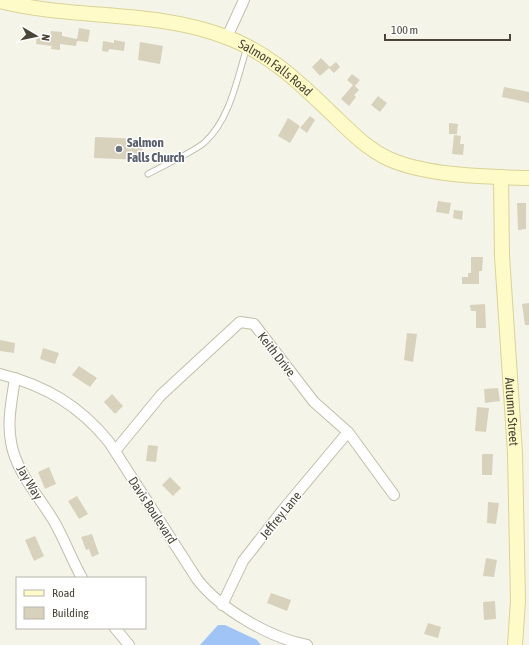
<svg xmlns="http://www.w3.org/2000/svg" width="529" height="645" viewBox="0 0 529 645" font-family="'Asap Condensed',sans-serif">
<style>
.water{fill:#a0c4f6}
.building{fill:#d8d2bd}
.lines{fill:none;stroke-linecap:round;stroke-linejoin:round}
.lane-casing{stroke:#c2beaa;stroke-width:7}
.street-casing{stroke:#c2beaa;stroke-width:12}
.secondary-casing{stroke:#d9d395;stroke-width:16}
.lane{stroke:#fff;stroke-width:5}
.street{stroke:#fff;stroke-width:10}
.secondary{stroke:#fffbc9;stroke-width:14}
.worship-dot{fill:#6b7280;stroke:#fff;stroke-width:1.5}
.labels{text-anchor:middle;stroke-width:3;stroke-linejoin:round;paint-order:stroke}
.street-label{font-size:13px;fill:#4a4536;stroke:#fff}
.worship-label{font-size:13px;font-weight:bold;fill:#5b616d;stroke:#fff;text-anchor:start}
</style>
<rect width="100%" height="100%" fill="#f5f4e8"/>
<!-- water -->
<path class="water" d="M 218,625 L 225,625 L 257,640 L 261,645 L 200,645 Z"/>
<!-- building -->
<path class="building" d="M 79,28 L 90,30 L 88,42 L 77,41 L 76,46 L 60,44 L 60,50 L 51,49 L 52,46 L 36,44 L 37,35 L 50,37 L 51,31 L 62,32 L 62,36 L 77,39 Z
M 114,40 L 125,42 L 124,51 L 109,49 L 108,52 L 102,51 L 103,41 L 114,43 Z
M 140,42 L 163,46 L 160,64 L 138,60 Z
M 321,58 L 330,67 L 336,62 L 340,67 L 334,73 L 329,68 L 320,76 L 312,67 Z
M 352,74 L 360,80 L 355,86 L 359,90 L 354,95 L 356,97 L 349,106 L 341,99 L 353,85 L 347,80 Z
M 504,87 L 529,92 L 529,103 L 502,97 Z
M 378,96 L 387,103 L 380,112 L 371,105 Z
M 310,116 L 315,120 L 307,133 L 300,128 Z
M 288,118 L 300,126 L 290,143 L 278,136 Z
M 449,123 L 458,124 L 457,134 L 449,134 Z
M 454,135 L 461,136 L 460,144 L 464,144 L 463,155 L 452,154 Z
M 95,137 L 143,139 L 142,160 L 94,158 Z
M 438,201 L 451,203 L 449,214 L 436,212 Z
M 517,203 L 526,203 L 526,229 L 518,230 Z
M 454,210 L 463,211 L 462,220 L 453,218 Z
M 471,257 L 483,257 L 482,271 L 479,271 L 479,284 L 462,284 L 462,277 L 468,277 L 468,273 L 471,273 Z
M 529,303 L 529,325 L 525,325 L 522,304 Z
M 485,304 L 486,328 L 476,328 L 476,311 L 471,311 L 470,305 Z
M 407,333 L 417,334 L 413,362 L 404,360 Z
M 0,340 L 15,343 L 14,353 L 0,351 Z
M 43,348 L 59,353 L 55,364 L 40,359 Z
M 79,366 L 97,378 L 90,387 L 72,375 Z
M 498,388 L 500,401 L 485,403 L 484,389 Z
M 112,394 L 123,406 L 115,414 L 104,402 Z
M 477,407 L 489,408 L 486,432 L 475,431 Z
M 148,445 L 158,446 L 156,462 L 146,461 Z
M 482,454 L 493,454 L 492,475 L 482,475 Z
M 49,467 L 56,484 L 45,489 L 38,472 Z
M 170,477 L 181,488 L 173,496 L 162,485 Z
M 77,496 L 88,514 L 79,519 L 68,501 Z
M 488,502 L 499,503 L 496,524 L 487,523 Z
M 92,534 L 99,554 L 92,557 L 89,549 L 86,550 L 81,537 Z
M 35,536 L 44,556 L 34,561 L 25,540 Z
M 486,558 L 497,560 L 494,577 L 483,576 Z
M 271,593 L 291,600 L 287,611 L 267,603 Z
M 495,601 L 496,619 L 484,620 L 483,602 Z
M 428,623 L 441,627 L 438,638 L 424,634 Z"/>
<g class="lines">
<!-- lane casing -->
<g class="lane-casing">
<path id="lane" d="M 148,174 C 162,166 194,152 205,142 C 230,119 237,79 247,47"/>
</g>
<!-- street casing -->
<g class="street-casing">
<path id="street" d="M 227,37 L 244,0
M 0,374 C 45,385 80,406 109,442 L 197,579 C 220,609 270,638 307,645
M 15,378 C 12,399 7,421 11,442 C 16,473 40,497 55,523 C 65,541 72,560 82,578
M 115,451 L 161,395 L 240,322 L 254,324 L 314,402 L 348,432 L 394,495
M 222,605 L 243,561 L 282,511 L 348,432
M 115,628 L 129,645"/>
</g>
<!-- secondary casing -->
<g class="secondary-casing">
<g id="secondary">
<path id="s1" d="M 0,1 C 74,20 154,9 226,37 C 267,52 297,80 328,110 C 347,128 365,148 389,159 C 427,176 488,177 529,178"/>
<path id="s2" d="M 501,177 L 502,256 L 515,453 L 518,601 L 515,645"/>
</g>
</g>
<!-- lane -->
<use href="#lane" class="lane"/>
<!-- street -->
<use href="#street" class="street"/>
<!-- secondary -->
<use href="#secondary" class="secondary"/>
</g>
<!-- markers -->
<circle class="worship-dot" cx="119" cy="149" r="4"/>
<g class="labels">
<!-- street labels -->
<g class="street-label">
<text dy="5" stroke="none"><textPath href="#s1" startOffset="288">Salmon Falls Road</textPath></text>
<text transform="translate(277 354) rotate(52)" y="5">Keith Drive</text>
<text dy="5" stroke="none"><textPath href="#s2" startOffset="235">Autumn Street</textPath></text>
<text transform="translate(30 482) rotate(59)" y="5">Jay Way</text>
<text transform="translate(153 510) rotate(57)" y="5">Davis Boulevard</text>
<text transform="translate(280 515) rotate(-51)" y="5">Jeffrey Lane</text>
</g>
<!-- worship labels -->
<g class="worship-label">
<text x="127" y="147">Salmon<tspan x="127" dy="15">Falls Church</tspan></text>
</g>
</g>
<!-- legend -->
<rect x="16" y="577" width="130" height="52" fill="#ffffff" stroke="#b7b5af"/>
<rect x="24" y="590" width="20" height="6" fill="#fffbc9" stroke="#b7b5af"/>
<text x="52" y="597" font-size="12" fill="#4a4536">Road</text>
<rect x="24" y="607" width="20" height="12" fill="#d8d2bd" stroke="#b7b5af"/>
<text x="52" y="617" font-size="12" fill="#4a4536">Building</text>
<!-- north arrow -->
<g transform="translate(36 36) rotate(99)" stroke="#ffffff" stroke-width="3" paint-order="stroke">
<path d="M0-3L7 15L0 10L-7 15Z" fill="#4a4536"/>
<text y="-6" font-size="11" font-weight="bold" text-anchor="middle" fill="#4a4536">N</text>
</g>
<!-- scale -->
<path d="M385 34v6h125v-6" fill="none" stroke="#4a4536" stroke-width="2"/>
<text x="391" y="34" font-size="12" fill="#4a4536" stroke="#ffffff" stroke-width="3" paint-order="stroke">100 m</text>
</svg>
